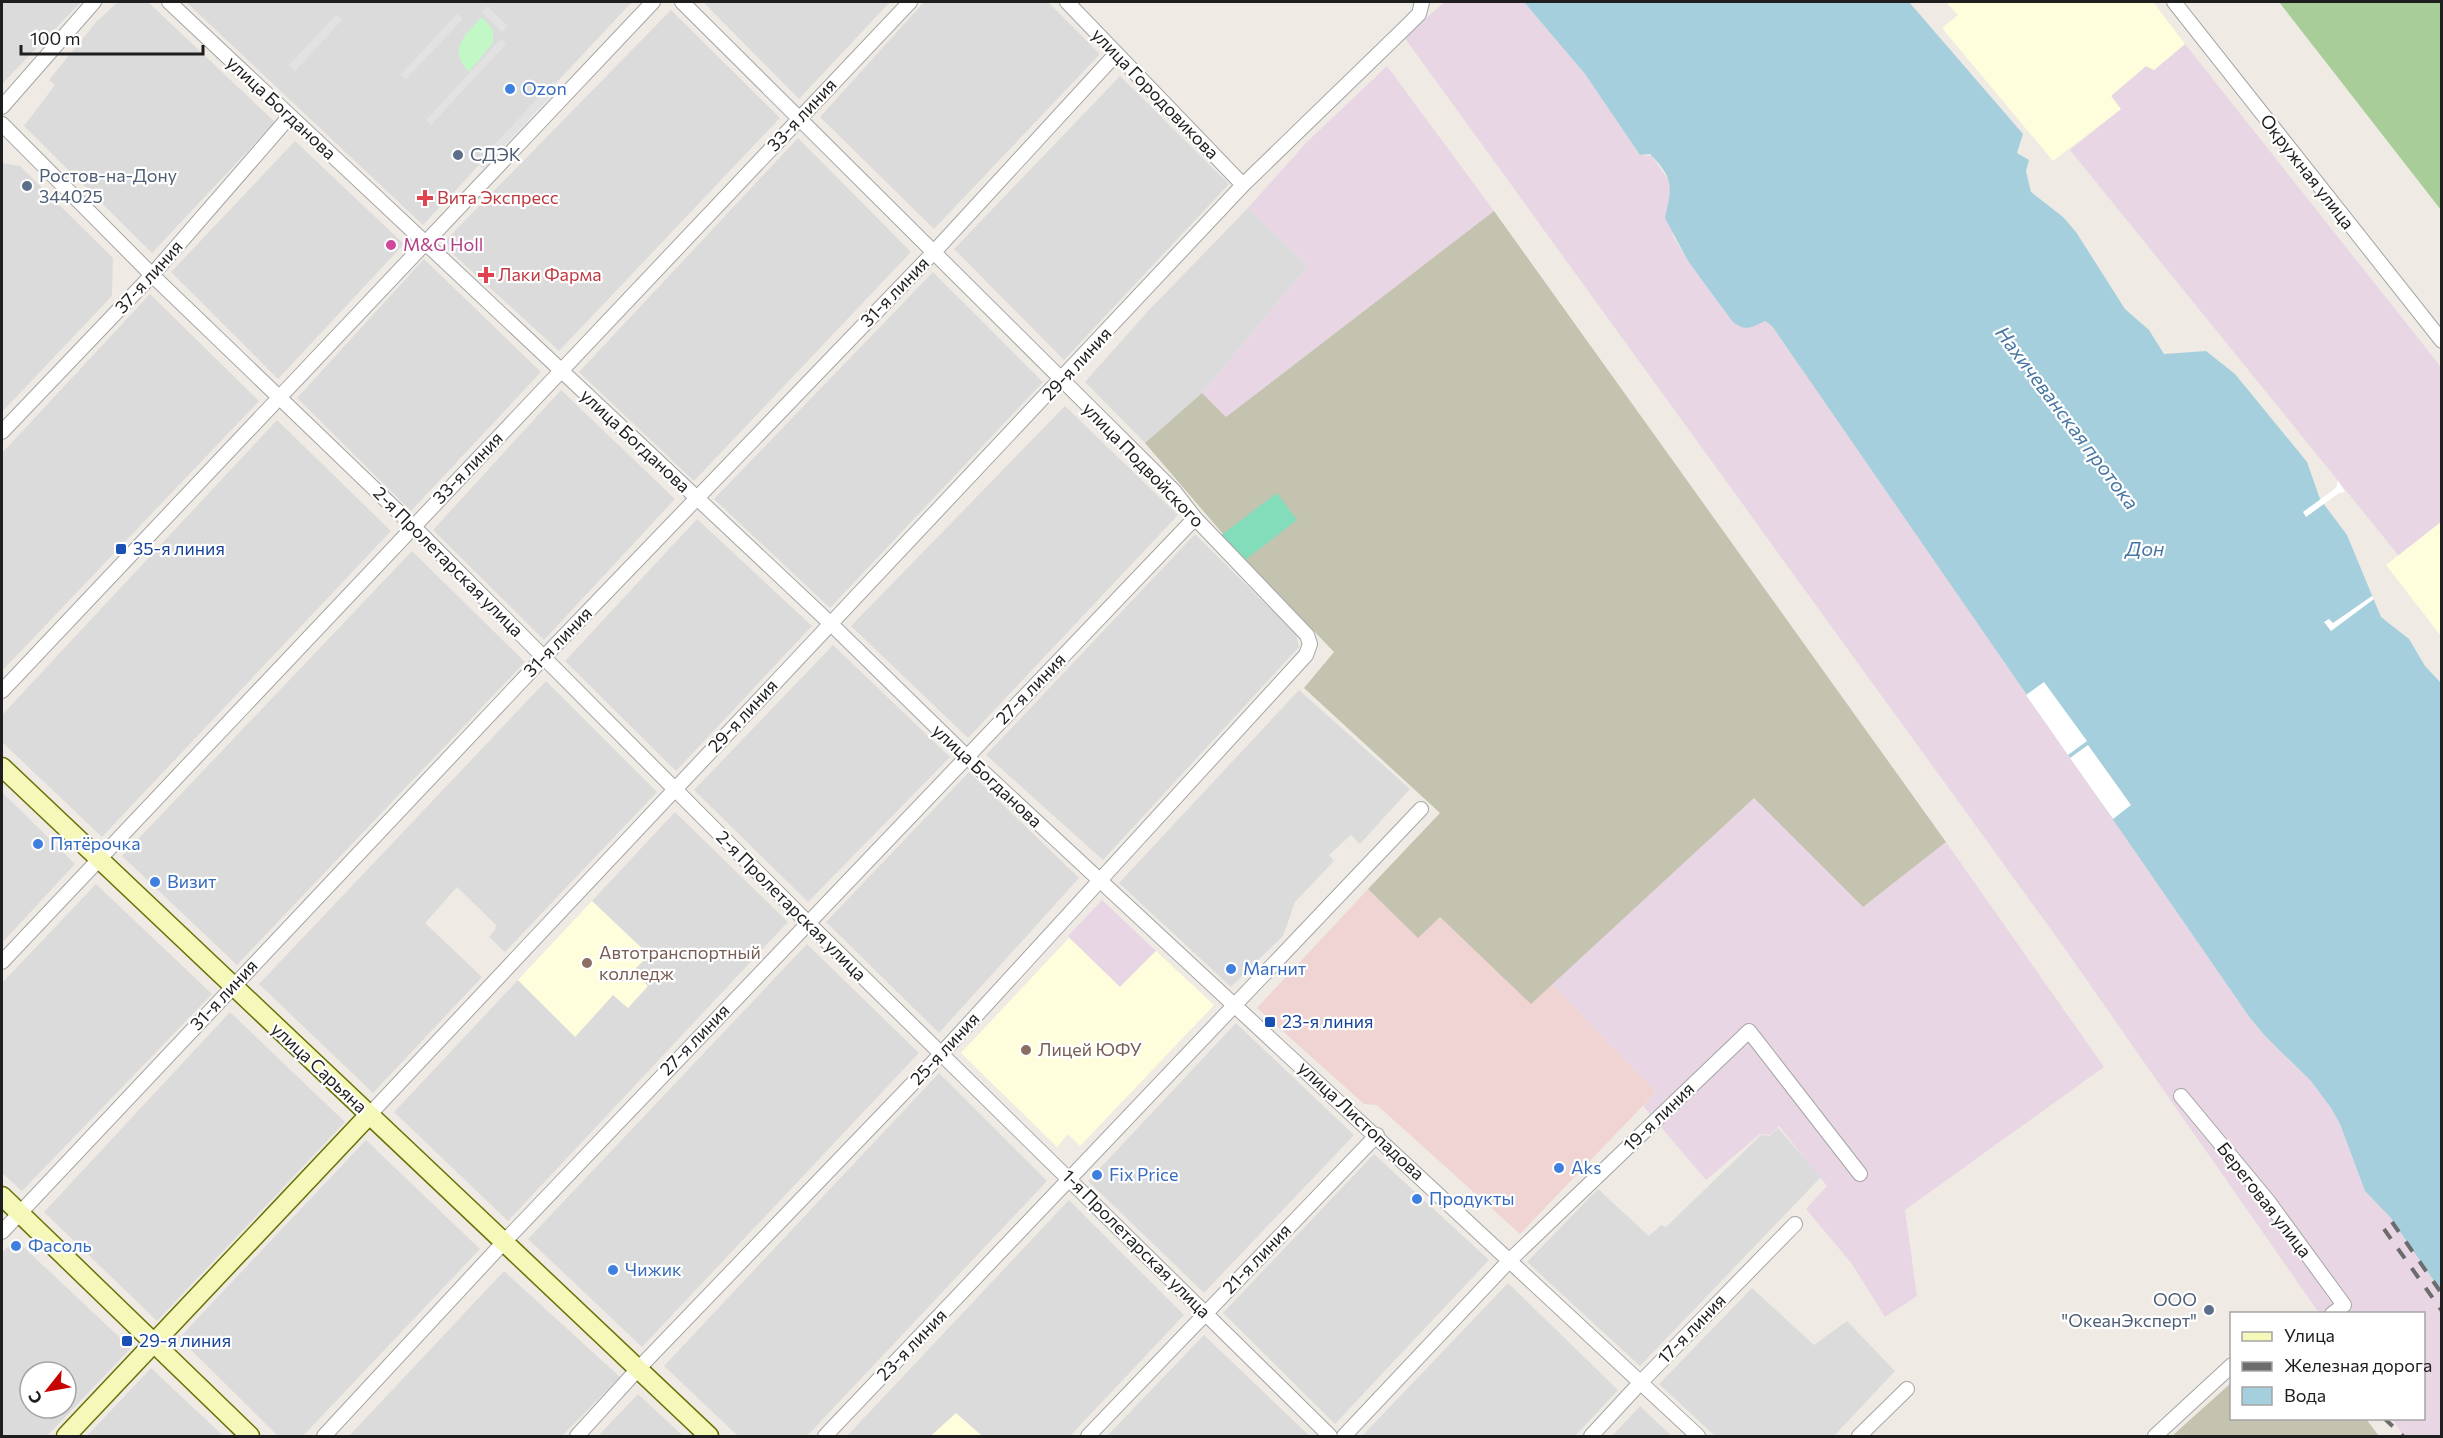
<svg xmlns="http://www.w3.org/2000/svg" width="2443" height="1438" viewBox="0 0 2443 1438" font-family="Commissioner,sans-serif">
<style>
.residential{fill:#dcdbdb;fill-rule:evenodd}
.commercial{fill:#efd4d3}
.industrial{fill:#e8d6e4}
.education{fill:#fefedd}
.construction{fill:#c3c3af}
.forest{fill:#a9cd99}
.park{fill:#c1f8c5}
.pitch{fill:#83ddba}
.parking{fill:#e2e2e2}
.water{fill:#a5cfdc}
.pier{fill:#fff}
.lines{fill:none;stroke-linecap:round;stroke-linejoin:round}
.street-casing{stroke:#a5a5a5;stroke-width:16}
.secondary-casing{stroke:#677306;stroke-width:21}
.street{stroke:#fff;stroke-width:14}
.secondary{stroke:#f5f8b8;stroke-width:18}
.rail{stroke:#6c6c6c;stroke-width:4;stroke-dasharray:12 12;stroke-linecap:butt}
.shop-dot{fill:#3f7fe0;stroke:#fff;stroke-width:2}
.service-dot{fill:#5c6f8a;stroke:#fff;stroke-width:2}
.health-dot{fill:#e0444e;stroke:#fff;stroke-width:2}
.hotel-dot{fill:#d1479c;stroke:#fff;stroke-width:2}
.transit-dot{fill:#1a4fb4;stroke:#fff;stroke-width:2}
.education-dot{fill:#8d6e63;stroke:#fff;stroke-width:2}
.labels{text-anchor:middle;stroke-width:4.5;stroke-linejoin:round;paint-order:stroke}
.shop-label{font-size:18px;fill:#366cbe;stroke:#fff;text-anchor:start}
.street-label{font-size:18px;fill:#1e1e1e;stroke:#fff}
.service-label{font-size:18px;fill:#4e5e75;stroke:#fff;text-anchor:start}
.health-label{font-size:18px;fill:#be3a42;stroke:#fff;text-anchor:start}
.hotel-label{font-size:18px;fill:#b23c85;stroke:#fff;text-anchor:start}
.transit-label{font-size:18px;fill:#164399;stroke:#fff;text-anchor:start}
.education-label{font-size:18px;fill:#785e54;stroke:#fff;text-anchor:start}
.water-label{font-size:20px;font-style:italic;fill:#4977a4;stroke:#fff}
</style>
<rect width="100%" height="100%" fill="#efebe4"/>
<!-- residential -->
<path class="residential" d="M 2,2 L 81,2 L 2,84 Z
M 118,2 L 148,2 L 275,122 L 152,253 L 24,126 L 55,85 L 49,80 L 97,21 Z
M 186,2 L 632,2 L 423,225 Z
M 703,2 L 890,2 L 799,99 Z
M 924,2 L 1048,2 L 1100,54 L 934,229 L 820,117 Z
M 671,10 L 780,118 L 559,351 L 442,244 Z
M 1120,76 L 1229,184 L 1064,360 L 954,249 Z
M 798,138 L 911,252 L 694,481 L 579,372 Z
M 295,141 L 404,244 L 278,379 L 171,272 Z
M 2,163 L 20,166 L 113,258 L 112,296 L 2,412 Z
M 1248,208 L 1308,266 L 1202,393 L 1145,443 L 1085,382 L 1148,311 Z
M 424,259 L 541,372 L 411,511 L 297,398 Z
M 933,272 L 1043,382 L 830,608 L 714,499 Z
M 150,294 L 259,401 L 2,671 L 2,453 Z
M 561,390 L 675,499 L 544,640 L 433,530 Z
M 1065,406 L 1178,515 L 968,738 L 851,626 Z
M 277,420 L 391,531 L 102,837 L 2,742 L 2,715 Z
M 697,519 L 812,626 L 676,771 L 565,661 Z
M 1195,534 L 1296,634 L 1299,647 L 1103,860 L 986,755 Z
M 412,551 L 525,662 L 237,965 L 122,856 Z
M 833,645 L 950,757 L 808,902 L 694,790 Z
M 546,681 L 657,792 L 505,952 L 489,937 L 495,930 L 496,925 L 457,887 L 425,923 L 482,977 L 373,1093 L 259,984 Z
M 1299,690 L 1410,789 L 1360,844 L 1351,835 L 1329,855 L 1334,861 L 1295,902 L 1283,936 L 1231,987 L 1119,883 Z
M 969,772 L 1079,878 L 939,1033 L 826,922 Z
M 2,792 L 75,864 L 2,943 Z
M 675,812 L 788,922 L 508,1221 L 394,1112 L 518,980 L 575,1036 L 613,995 L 628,1008 L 633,971 L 648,955 L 592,901 Z
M 96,884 L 212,994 L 22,1191 L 2,1173 L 2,983 Z
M 807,944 L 919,1053 L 642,1347 L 528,1239 Z
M 230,1012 L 345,1122 L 157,1321 L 44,1212 Z
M 1236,1023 L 1354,1135 L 1204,1293 L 1088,1181 Z
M 939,1073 L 1047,1181 L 807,1436 L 738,1436 L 664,1366 Z
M 1778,1128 L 1821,1177 L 1640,1366 L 1527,1262 L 1598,1189 L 1649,1236 L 1661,1225 L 1666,1227 L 1761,1135 L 1770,1136 Z
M 366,1140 L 480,1249 L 303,1436 L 278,1436 L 179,1338 Z
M 1374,1154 L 1489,1260 L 1335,1424 L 1223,1313 Z
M 1069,1200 L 1184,1315 L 1070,1436 L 982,1436 L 956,1413 L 931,1436 L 847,1436 Z
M 15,1239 L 131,1348 L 47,1436 L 2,1436 L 2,1253 ZM 30,1372 L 66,1372 L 66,1408 L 30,1408 Z
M 504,1271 L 620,1377 L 562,1436 L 349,1436 Z
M 1508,1283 L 1618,1390 L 1575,1436 L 1362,1436 Z
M 1752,1288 L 1814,1345 L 1847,1321 L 1895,1371 L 1834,1436 L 1715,1436 L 1659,1384 Z
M 1204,1335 L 1297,1424 L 1310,1436 L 1107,1436 Z
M 151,1368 L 217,1430 L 223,1436 L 87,1436 Z
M 638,1394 L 683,1436 L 598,1436 Z
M 1640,1406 L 1648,1414 L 1672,1436 L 1612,1436 Z"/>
<!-- commercial -->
<path class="commercial" d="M 1368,889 L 1418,937 L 1440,917 L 1531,1003 L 1552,984 L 1656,1092 L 1520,1234 L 1377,1105 L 1364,1104 L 1257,1008 Z"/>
<!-- industrial -->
<path class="industrial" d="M 1445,2 L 1524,2 L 1585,74 L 1640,155 L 1652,156 L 1669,181 L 1673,236 L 1688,261 L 1732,321 L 1765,321 L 1772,326 L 2250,1018 L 2266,1037 L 2311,1081 L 2331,1108 L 2340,1124 L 2365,1191 L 2390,1217 L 2441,1291 L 2441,1436 L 2404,1436 L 2392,1419 L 2424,1418 L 2424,1314 L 2319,1313 L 2063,946 L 1404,37 Z
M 2185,44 L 2441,367 L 2441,522 L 2399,556 L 2070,150 L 2120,110 L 2110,96 L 2146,66 L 2154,70 Z
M 1387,66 L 1494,211 L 1225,418 L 1202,393 L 1308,266 L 1248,208 L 1306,143 Z
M 1754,797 L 1863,907 L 1946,842 L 2104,1067 L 1905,1210 L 1917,1296 L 1885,1317 L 1852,1264 L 1806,1209 L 1827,1186 L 1779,1126 L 1770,1135 L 1760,1134 L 1706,1180 L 1643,1106 L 1656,1092 L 1552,984 Z
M 1102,900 L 1156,951 L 1120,987 L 1068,936 Z"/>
<!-- education -->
<path class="education" d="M 1946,2 L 2153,2 L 2185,44 L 2154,70 L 2146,66 L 2111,96 L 2121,109 L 2053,161 L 1942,28 L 1958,15 Z
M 2441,522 L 2441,636 L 2386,565 Z
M 592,901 L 649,955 L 633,971 L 648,986 L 628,1008 L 613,995 L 575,1037 L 518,980 Z
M 1069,938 L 1120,987 L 1156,951 L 1214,1005 L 1080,1146 L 1068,1134 L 1057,1147 L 961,1053 Z
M 956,1413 L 982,1436 L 931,1436 Z"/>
<!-- construction -->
<path class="construction" d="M 1494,211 L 1946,842 L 1863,907 L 1754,798 L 1531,1004 L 1440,917 L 1418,938 L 1368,889 L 1440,813 L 1304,688 L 1334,652 L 1241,555 L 1145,443 L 1202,393 L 1226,417 Z
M 2231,1383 L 2232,1418 L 2366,1419 L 2379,1436 L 2172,1436 Z"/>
<!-- forest -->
<path class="forest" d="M 2279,2 L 2441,2 L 2441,210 Z"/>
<!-- park -->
<path class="park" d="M 482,17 L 493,30 L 493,43 L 469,72 C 447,49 465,35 482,17 Z"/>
<!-- pitch -->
<path class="pitch" d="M 1277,493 L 1297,520 L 1241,563 L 1220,536 Z"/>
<!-- parking -->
<path class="parking" d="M 487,6 L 508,26 L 502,32 L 482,13 Z
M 457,14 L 463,19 L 406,79 L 400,75 Z
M 336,15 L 342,20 L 295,71 L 289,65 Z
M 501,39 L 506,44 L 431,125 L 426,120 Z
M 554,81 L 560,86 L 483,169 L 477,163 Z"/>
<!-- water -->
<path class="water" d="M 1524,2 L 1909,2 L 2023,134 L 2017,153 L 2029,160 L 2026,171 L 2031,192 L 2063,217 L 2076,232 L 2125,309 L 2149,330 L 2164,354 L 2206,351 L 2235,374 L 2307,462 L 2320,499 L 2347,535 L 2381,617 L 2409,639 L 2425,666 L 2441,683 L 2441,1291 L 2390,1217 L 2365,1191 L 2340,1124 L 2331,1108 L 2311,1081 L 2266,1037 L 2250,1018 L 1772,326 L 1765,321 C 1751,328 1745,332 1732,321 L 1688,261 L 1665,218 C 1672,187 1674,178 1650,154 L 1640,155 L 1585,74 Z"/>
<!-- pier -->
<path class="pier" d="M 2338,481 L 2345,492 L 2339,493 L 2306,517 L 2303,512 L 2336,488 Z
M 2372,596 L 2374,599 L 2331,631 L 2324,622 L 2329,619 L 2333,623 Z
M 2044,682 L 2087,741 L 2068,755 L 2026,695 Z
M 2088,745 L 2131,805 L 2113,819 L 2070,758 Z"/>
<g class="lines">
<!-- street casing -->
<g class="street-casing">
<path id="street" d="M 169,2 L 830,623 L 966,756 L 1698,1436
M 1067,2 L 1243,185
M 2174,2 L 2442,341
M 2,107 L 94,2
M 2,124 L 152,275 L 413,526 L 807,922 L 1330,1436
M 2,432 L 152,275 L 290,116
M 2,691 L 653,2
M 2,962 L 910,2
M 2181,1096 L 2268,1201 L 2344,1305 L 2332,1314
M 369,1115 L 1243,185 L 1408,25 L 1419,14 L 1422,2
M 2,1232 L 544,657 L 934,252 L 1116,54
M 324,1436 L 503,1243 L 1195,518
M 577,1436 L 638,1369 L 941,1054 L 1306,655 L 1310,644 L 1307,635 L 1195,518 L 1174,491 L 682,2
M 825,1436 L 1421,809
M 1088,1436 L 1377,1135
M 1344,1436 L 1509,1261 L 1749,1031 L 1860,1174
M 1591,1436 L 1640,1383 L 1795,1224
M 1859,1436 L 1907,1389
M 2155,1436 L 2232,1365"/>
</g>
<!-- secondary casing -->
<g class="secondary-casing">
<path id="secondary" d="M 2,767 L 709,1436
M 2,1196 L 250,1436
M 66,1436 L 369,1115"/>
</g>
<!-- street -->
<use href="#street" class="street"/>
<!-- secondary -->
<use href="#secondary" class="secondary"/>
<!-- rail -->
<path class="rail" d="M 2392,1222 L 2442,1294
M 2384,1229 L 2442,1311
M 2384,1418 L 2403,1436"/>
</g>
<!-- markers -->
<g class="shop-dot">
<circle cx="510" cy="89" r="6"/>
<circle cx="38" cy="844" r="6"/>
<circle cx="155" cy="882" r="6"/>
<circle cx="1231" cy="969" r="6"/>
<circle cx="1559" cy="1168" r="6"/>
<circle cx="1097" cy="1175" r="6"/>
<circle cx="1417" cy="1199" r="6"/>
<circle cx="16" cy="1246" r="6"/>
<circle cx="613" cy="1270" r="6"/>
</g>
<g class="service-dot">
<circle cx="458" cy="155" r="6"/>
<circle cx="27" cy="186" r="6"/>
<circle cx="2209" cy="1310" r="6"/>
</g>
<g class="health-dot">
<path d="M422 189h6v6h6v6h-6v6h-6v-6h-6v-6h6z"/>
<path d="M483 266h6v6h6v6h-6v6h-6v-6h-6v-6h6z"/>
</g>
<circle class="hotel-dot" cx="391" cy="245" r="6"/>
<g class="transit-dot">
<rect x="115" y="543" width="12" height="12" rx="3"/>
<rect x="1264" y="1016" width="12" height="12" rx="3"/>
<rect x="121" y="1335" width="12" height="12" rx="3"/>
</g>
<g class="education-dot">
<circle cx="587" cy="963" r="6"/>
<circle cx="1026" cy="1050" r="6"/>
</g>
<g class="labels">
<!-- shop labels -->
<g class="shop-label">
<text x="522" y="95">Ozon</text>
<text x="50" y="850">Пятёрочка</text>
<text x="167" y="888">Визит</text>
<text x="1243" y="975">Магнит</text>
<text x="1571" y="1174">Aks</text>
<text x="1109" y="1181">Fix Price</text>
<text x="1429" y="1205">Продукты</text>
<text x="28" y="1252">Фасоль</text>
<text x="625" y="1276">Чижик</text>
</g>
<!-- street labels -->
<g class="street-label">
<text transform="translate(1155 94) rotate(46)" y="6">улица Городовикова</text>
<text transform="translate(281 108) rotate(43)" y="6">улица Богданова</text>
<text transform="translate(802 115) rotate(-47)" y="6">33-я линия</text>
<text transform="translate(2307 172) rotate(52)" y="6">Окружная улица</text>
<text transform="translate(149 277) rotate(-48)" y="6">37-я линия</text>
<text transform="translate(895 292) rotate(-46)" y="6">31-я линия</text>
<text transform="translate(1077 364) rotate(-47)" y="6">29-я линия</text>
<text transform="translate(635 441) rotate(43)" y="6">улица Богданова</text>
<text transform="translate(1143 465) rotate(46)" y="6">улица Подвойского</text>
<text transform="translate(468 468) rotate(-46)" y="6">33-я линия</text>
<text transform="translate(448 562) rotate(45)" y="6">2-я Пролетарская улица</text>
<text transform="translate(558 642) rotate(-46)" y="6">31-я линия</text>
<text transform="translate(1031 689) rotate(-46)" y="6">27-я линия</text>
<text transform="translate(743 716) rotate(-47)" y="6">29-я линия</text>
<text transform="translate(987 776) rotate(43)" y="6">улица Богданова</text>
<text transform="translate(791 906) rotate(45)" y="6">2-я Пролетарская улица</text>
<text transform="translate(224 995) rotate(-47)" y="6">31-я линия</text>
<text transform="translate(695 1040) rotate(-46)" y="6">27-я линия</text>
<text transform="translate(945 1049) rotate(-47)" y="6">25-я линия</text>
<text transform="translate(319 1068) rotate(43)" y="6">улица Сарьяна</text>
<text transform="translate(1659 1117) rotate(-44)" y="6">19-я линия</text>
<text transform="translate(1361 1121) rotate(43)" y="6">улица Листопадова</text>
<text transform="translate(2264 1200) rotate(52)" y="6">Береговая улица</text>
<text transform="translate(1136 1244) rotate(45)" y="6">1-я Пролетарская улица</text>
<text transform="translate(1257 1259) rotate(-46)" y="6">21-я линия</text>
<text transform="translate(1692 1329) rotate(-46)" y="6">17-я линия</text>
<text transform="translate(912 1345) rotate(-46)" y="6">23-я линия</text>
</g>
<!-- service labels -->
<g class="service-label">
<text x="470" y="161">СДЭК</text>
<text x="39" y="182">Ростов-на-Дону<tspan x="39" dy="21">344025</tspan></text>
<text x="2197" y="1306" text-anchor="end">ООО<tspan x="2197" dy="21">"ОкеанЭксперт"</tspan></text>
</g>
<!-- health labels -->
<g class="health-label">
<text x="437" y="204">Вита Экспресс</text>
<text x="498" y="281">Лаки Фарма</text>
</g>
<!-- hotel labels -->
<g class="hotel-label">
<text x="403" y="251">M&amp;G Holl</text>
</g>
<!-- transit labels -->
<g class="transit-label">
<text x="133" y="555">35-я линия</text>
<text x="1282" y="1028">23-я линия</text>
<text x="139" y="1347">29-я линия</text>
</g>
<!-- education labels -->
<g class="education-label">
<text x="599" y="959">Автотранспортный<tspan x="599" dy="21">колледж</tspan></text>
<text x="1038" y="1056">Лицей ЮФУ</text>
</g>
<!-- water labels -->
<g class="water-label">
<text transform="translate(2067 418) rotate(53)" y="7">Нахичеванская протока</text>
<text x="2145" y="556">Дон</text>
</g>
</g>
<!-- border -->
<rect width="2443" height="1438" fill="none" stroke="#1e1e1e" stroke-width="6"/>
<!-- legend -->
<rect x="2230" y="1312" width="195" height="108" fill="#ffffff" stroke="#a5a5a5" stroke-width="1.5"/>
<rect x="2242" y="1332" width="30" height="9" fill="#f5f8b8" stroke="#a5a5a5" stroke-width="1.5"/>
<text x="2284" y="1342" font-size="18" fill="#1e1e1e">Улица</text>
<rect x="2242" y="1362" width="30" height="9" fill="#6c6c6c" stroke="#a5a5a5" stroke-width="1.5"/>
<text x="2284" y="1372" font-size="18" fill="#1e1e1e">Железная дорога</text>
<rect x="2242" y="1387" width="30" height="18" fill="#a5cfdc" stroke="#a5a5a5" stroke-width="1.5"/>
<text x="2284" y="1402" font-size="18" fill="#1e1e1e">Вода</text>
<!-- north arrow -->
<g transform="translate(48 1390) rotate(239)"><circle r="28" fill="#ffffff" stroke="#a5a5a5" stroke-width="1.5"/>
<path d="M0-4.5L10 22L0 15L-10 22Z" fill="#c80304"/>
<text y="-9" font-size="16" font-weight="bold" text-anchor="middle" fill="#1e1e1e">С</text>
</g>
<!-- scale -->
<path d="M21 45v9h182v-9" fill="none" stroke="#1e1e1e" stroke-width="3"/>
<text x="30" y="45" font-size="18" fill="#1e1e1e" stroke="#ffffff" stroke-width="4.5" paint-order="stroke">100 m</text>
</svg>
